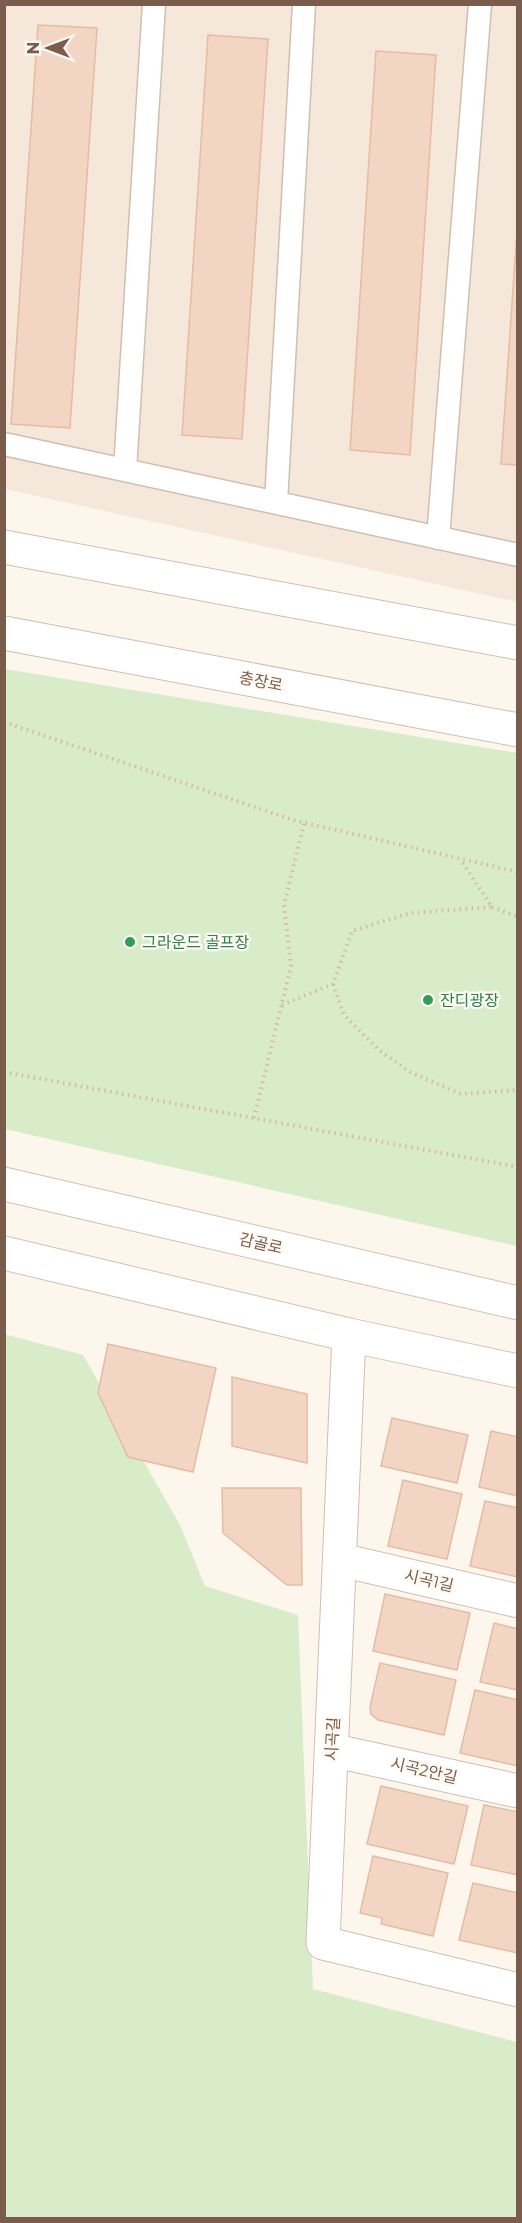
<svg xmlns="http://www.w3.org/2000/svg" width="522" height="2223" viewBox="0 0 522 2223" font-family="Montserrat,'Noto Sans KR',sans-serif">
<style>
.residential{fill:#f5e8da}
.green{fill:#d8ecc9}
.building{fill:#f3d5c3;stroke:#e6bba3;stroke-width:1.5}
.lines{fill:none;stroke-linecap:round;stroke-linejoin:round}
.service-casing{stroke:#d1beb0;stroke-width:25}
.minor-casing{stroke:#d1beb0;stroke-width:35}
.tertiary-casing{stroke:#d1beb0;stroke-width:35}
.secondary-casing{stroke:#d6c0b0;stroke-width:35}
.path{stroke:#d9b8a5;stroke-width:4;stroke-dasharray:1.5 4.5;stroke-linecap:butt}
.service{stroke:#fff;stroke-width:22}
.minor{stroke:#fff;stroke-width:33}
.tertiary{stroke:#fff;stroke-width:33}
.secondary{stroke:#fff;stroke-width:33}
.leisure-dot{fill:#2e9e5b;stroke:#fffaf3;stroke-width:2}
.labels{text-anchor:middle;stroke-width:4.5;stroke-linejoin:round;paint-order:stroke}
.street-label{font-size:16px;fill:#7a5c4d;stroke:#fffaf3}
.leisure-label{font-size:16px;fill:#27864d;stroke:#fffaf3;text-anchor:start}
</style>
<rect width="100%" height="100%" fill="#fdf6ec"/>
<!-- residential -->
<path class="residential" d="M 5,5 L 517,5 L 517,602 L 5,489 Z"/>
<!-- green -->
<path class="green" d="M 5,669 L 517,753 L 517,1246 L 5,1129 Z
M 4,1334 L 83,1355 L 180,1525 L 205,1586 L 298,1615 L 313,1989 L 517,2042 L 517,2218 L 5,2218 Z"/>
<!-- building -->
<path class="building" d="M 38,25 L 97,28 L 70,428 L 11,424 Z
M 208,35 L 268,39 L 242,439 L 182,435 Z
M 376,51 L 436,55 L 410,455 L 350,450 Z
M 518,216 L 518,465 L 501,464 Z
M 108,1344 L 216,1368 L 193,1472 L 128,1457 L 98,1393 Z
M 232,1377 L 307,1394 L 307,1463 L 232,1446 Z
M 392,1418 L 468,1435 L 457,1483 L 381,1466 Z
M 491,1431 L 518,1437 L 518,1496 L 479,1487 Z
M 403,1480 L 462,1494 L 447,1559 L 388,1546 Z
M 222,1488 L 301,1488 L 302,1585 L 287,1585 L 223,1533 Z
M 485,1501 L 518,1508 L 518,1577 L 470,1566 Z
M 385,1594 L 470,1613 L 457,1670 L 373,1651 Z
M 494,1623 L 518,1629 L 518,1690 L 480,1682 Z
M 380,1663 L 456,1680 L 444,1735 L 378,1720 L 371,1714 L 370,1707 Z
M 475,1690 L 518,1700 L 518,1766 L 460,1753 Z
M 381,1786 L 468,1806 L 454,1864 L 367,1844 Z
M 484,1805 L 518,1812 L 518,1875 L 471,1865 Z
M 373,1856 L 448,1873 L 433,1936 L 381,1924 L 382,1918 L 360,1913 Z
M 473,1883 L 518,1893 L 518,1953 L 459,1940 Z"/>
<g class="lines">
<!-- service casing -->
<g class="service-casing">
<path id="service" d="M 4,444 L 518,555
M 125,470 L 154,4
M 276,502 L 304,4
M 438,538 L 480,4"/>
</g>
<!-- minor casing -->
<g class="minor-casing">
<path id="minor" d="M 349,1335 L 323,1943 L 518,1990
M 341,1560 L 518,1601
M 331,1750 L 518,1791"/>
</g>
<!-- tertiary casing -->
<g class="tertiary-casing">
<path id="tertiary" d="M 4,547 L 518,643
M 4,633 L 518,730"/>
</g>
<!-- secondary casing -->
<g class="secondary-casing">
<path id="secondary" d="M 4,1184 L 518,1303
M 4,1253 L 349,1335 L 518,1371"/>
</g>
<!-- path -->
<path class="path" d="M 4,722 L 293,820 L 518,872
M 492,907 L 518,917
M 333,984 L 344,1015 L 379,1050 L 410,1072 L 461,1094 L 518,1090
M 282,1005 L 333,984 L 352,931 L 410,913 L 492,907 L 460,859
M 4,1072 L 518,1167
M 254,1118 L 291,966 L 284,905 L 304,823"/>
<!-- service -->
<use href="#service" class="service"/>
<!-- minor -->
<use href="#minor" class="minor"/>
<!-- tertiary -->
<use href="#tertiary" class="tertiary"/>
<!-- secondary -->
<use href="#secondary" class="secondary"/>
</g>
<!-- markers -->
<g class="leisure-dot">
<circle cx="130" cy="942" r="6"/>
<circle cx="428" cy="1000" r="6"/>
</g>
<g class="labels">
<!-- street labels -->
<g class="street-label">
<text transform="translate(261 681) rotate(11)" y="6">충장로</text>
<text transform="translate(261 1243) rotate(13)" y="6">감골로</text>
<text transform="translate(429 1580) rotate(13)" y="6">시곡1길</text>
<text transform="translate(332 1739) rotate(-87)" y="6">시곡길</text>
<text transform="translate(424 1770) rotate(13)" y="6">시곡2안길</text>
</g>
<!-- leisure labels -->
<g class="leisure-label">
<text x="142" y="948">그라운드 골프장</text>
<text x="440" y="1006">잔디광장</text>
</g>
</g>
<!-- border -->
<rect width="522" height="2223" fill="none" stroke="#7a5c4d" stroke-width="12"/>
<!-- north arrow -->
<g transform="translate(48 48) rotate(270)" stroke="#fffaf3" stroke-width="4.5" paint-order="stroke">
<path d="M0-4.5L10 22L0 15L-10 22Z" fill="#7a5c4d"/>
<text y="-9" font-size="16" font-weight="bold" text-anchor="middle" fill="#7a5c4d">N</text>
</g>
</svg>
